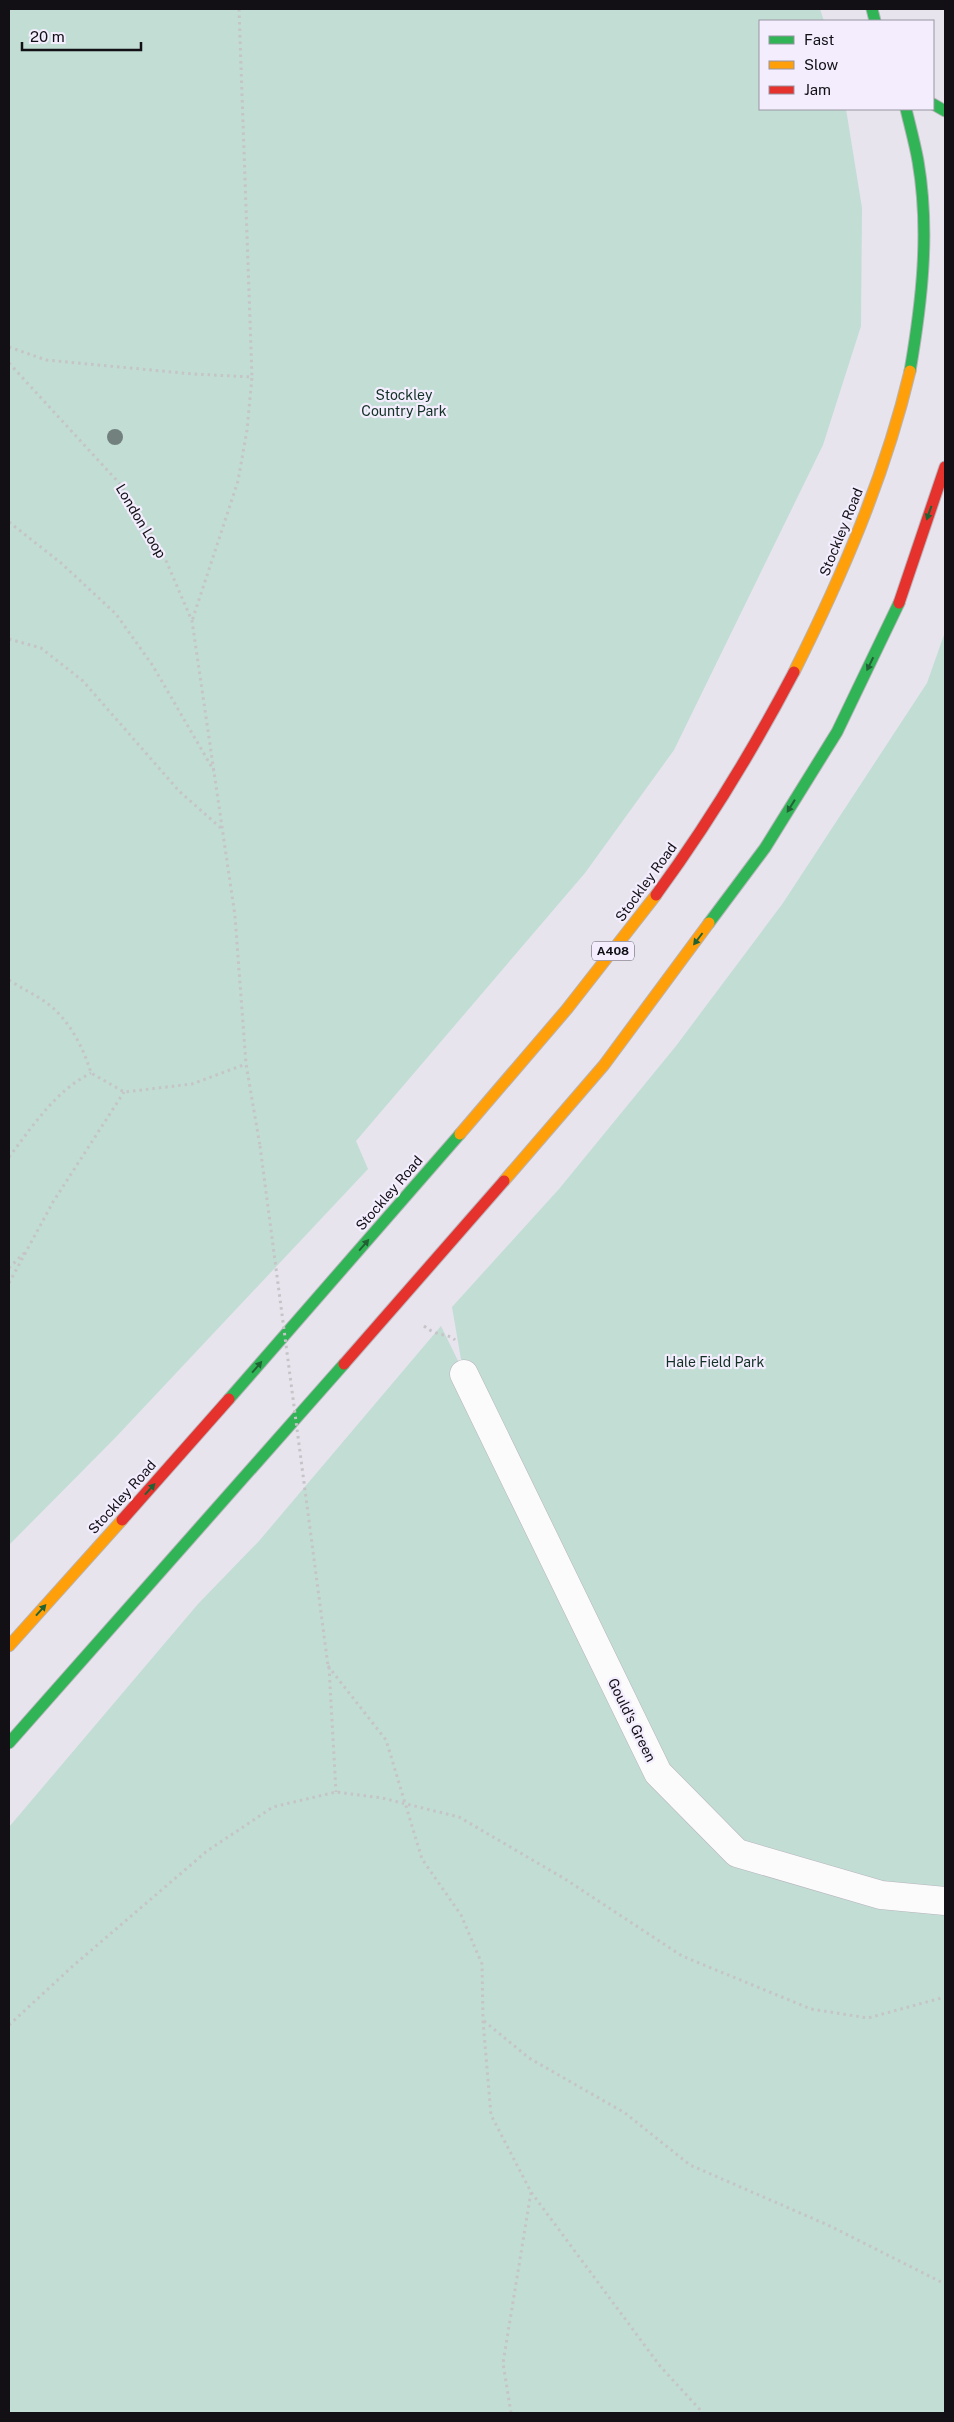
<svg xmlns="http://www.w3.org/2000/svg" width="954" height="2422" viewBox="0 0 954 2422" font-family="'Public Sans',sans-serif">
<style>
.green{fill:#c2ddd4}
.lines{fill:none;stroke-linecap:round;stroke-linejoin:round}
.street-casing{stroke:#b7b4bc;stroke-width:29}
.fast-casing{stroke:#b7b4bc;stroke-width:13}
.slow-casing{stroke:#b7b4bc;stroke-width:13}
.jam-casing{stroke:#b7b4bc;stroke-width:13}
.path{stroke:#c5c4c7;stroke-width:3;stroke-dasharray:2.5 4;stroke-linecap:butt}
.street{stroke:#fbfbfc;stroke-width:28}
.fast{stroke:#30b455;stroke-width:11}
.slow{stroke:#ff9f0a;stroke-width:11}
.jam{stroke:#e5322d;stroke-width:11}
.path-bridge{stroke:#c5c4c7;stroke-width:3;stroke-dasharray:2.5 4;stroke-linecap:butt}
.tree{fill:#72817e}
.oneway{fill:#216235}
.labels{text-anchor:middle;stroke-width:4.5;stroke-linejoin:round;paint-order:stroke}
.shield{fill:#f3edfe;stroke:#56525b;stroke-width:1}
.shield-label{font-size:12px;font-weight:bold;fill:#121015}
.park-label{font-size:14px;fill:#123024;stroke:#f3edfe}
.street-label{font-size:14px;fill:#121015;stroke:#f3edfe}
</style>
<rect width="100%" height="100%" fill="#e7e4ed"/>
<!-- green -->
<path class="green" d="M 9,9 L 820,9 L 824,21 L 760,21 L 760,109 L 846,109 L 862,208 L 861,326 L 823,445 L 674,750 L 585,873 L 356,1141 L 368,1169 L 116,1437 L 9,1545 Z
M 945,632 L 945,2413 L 9,2413 L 9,1827 L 198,1604 L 259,1541 L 441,1326 L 463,1371 L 452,1307 L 559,1189 L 676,1046 L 783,903 L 927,683 Z"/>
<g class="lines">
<!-- street casing -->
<g class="street-casing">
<path id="street" d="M 464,1374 L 658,1773 L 737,1853 L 881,1895 L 945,1901"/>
</g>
<!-- fast casing -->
<g class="fast-casing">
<path id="fast" d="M 872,9 L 875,21
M 933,104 L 945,111
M 906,109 C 910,126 915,144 918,161 C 930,231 922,301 910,371
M 709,923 L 765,848 L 837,732 L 899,603
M 229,1399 L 460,1134
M 9,1743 L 344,1364"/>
</g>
<!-- slow casing -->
<g class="slow-casing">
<path id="slow" d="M 794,672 C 842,576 885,476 910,371
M 460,1134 L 567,1009 L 656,895
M 504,1181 L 604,1065 L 709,923
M 9,1646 L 122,1520"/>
</g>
<!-- jam casing -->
<g class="jam-casing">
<path id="jam" d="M 899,603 L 945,467
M 656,895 C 708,824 753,750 794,672
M 344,1364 L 504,1181
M 122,1520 L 229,1399"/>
</g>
<!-- path -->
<path class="path" d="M 239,9 L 252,377
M 9,347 L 46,360 L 193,374 L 252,377 L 247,430 L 238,481 L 192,621
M 9,363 L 120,484 L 161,549 L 192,621 L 235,916 L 246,1064 L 260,1146
M 9,522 L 61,563 L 116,614 L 153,666 L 214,771
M 9,639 L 41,648 L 83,681 L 179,791 L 222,829
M 9,980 C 22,989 39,996 52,1007 C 71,1024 84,1049 91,1073 L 124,1092 L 192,1084 L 246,1064
M 9,1157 C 33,1126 55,1091 91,1073
M 9,1268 L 24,1253
M 9,1283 L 53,1202 L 124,1092
M 424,1326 C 437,1337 448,1333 455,1340
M 328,1666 L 386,1740 L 422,1859 L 461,1915 L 482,1964 L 483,2021 L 491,2115 L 531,2192 L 660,2366 L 703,2413
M 329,1667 L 336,1792
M 484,2021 L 529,2058 L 625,2113 L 690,2165 L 830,2226 L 945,2284
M 9,2025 L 74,1965 L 207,1851 L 273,1807 L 336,1792 L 382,1798 L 459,1817 L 565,1879 L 682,1956 L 811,2009 L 868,2018 L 945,1997
M 511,2413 L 503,2363 L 531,2192"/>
<!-- street -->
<use href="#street" class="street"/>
<!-- fast -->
<use href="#fast" class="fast"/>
<!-- slow -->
<use href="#slow" class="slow"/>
<!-- jam -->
<use href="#jam" class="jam"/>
<!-- path-bridge -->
<path class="path-bridge" d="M 260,1146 L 328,1666"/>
</g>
<!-- trees -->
<circle class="tree" cx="115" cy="437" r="8"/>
<!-- one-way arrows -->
<defs><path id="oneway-solid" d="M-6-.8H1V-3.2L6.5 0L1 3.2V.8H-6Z" transform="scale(1.25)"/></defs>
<g class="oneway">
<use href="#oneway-solid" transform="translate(929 513) rotate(109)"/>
<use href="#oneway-solid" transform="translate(870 664) rotate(116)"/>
<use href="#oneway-solid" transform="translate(791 806) rotate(122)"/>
<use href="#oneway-solid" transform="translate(698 939) rotate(127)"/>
<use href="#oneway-solid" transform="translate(364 1245) rotate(-49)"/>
<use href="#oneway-solid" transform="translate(257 1367) rotate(-49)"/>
<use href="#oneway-solid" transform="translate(150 1489) rotate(-48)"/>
<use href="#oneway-solid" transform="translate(41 1610) rotate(-48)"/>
</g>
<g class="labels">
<!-- shield labels -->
<rect class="shield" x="592" y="941.5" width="42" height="19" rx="4"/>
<g class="shield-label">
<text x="613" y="955">A408</text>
</g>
<!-- park labels -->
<g class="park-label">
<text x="404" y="400">Stockley<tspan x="404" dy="16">Country Park</tspan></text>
<text x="715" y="1367">Hale Field Park</text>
</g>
<!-- street labels -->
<g class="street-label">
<text transform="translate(141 521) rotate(59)" y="5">London Loop</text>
<text transform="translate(841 532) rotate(-68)" y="5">Stockley Road</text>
<text transform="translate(646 882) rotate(-54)" y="5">Stockley Road</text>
<text transform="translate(389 1193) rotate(-49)" y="5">Stockley Road</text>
<text transform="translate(122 1497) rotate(-48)" y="5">Stockley Road</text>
<text transform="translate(632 1720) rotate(64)" y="5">Gould's Green</text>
</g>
</g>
<!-- border -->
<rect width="954" height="2422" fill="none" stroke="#121015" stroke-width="20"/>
<!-- legend -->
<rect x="759" y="20" width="175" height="90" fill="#f3edfe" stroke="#9995a1"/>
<rect x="769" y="36" width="25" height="8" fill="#30b455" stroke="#9995a1"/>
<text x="804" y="45" font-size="15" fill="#121015">Fast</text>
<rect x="769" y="61" width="25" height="8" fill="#ff9f0a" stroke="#9995a1"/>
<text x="804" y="70" font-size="15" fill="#121015">Slow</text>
<rect x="769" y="86" width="25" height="8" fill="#e5322d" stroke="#9995a1"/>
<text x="804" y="95" font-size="15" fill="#121015">Jam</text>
<!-- scale -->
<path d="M22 42v8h119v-8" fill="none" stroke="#121015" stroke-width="2.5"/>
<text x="30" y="42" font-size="15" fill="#121015" stroke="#f3edfe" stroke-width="4" paint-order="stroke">20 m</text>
</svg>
